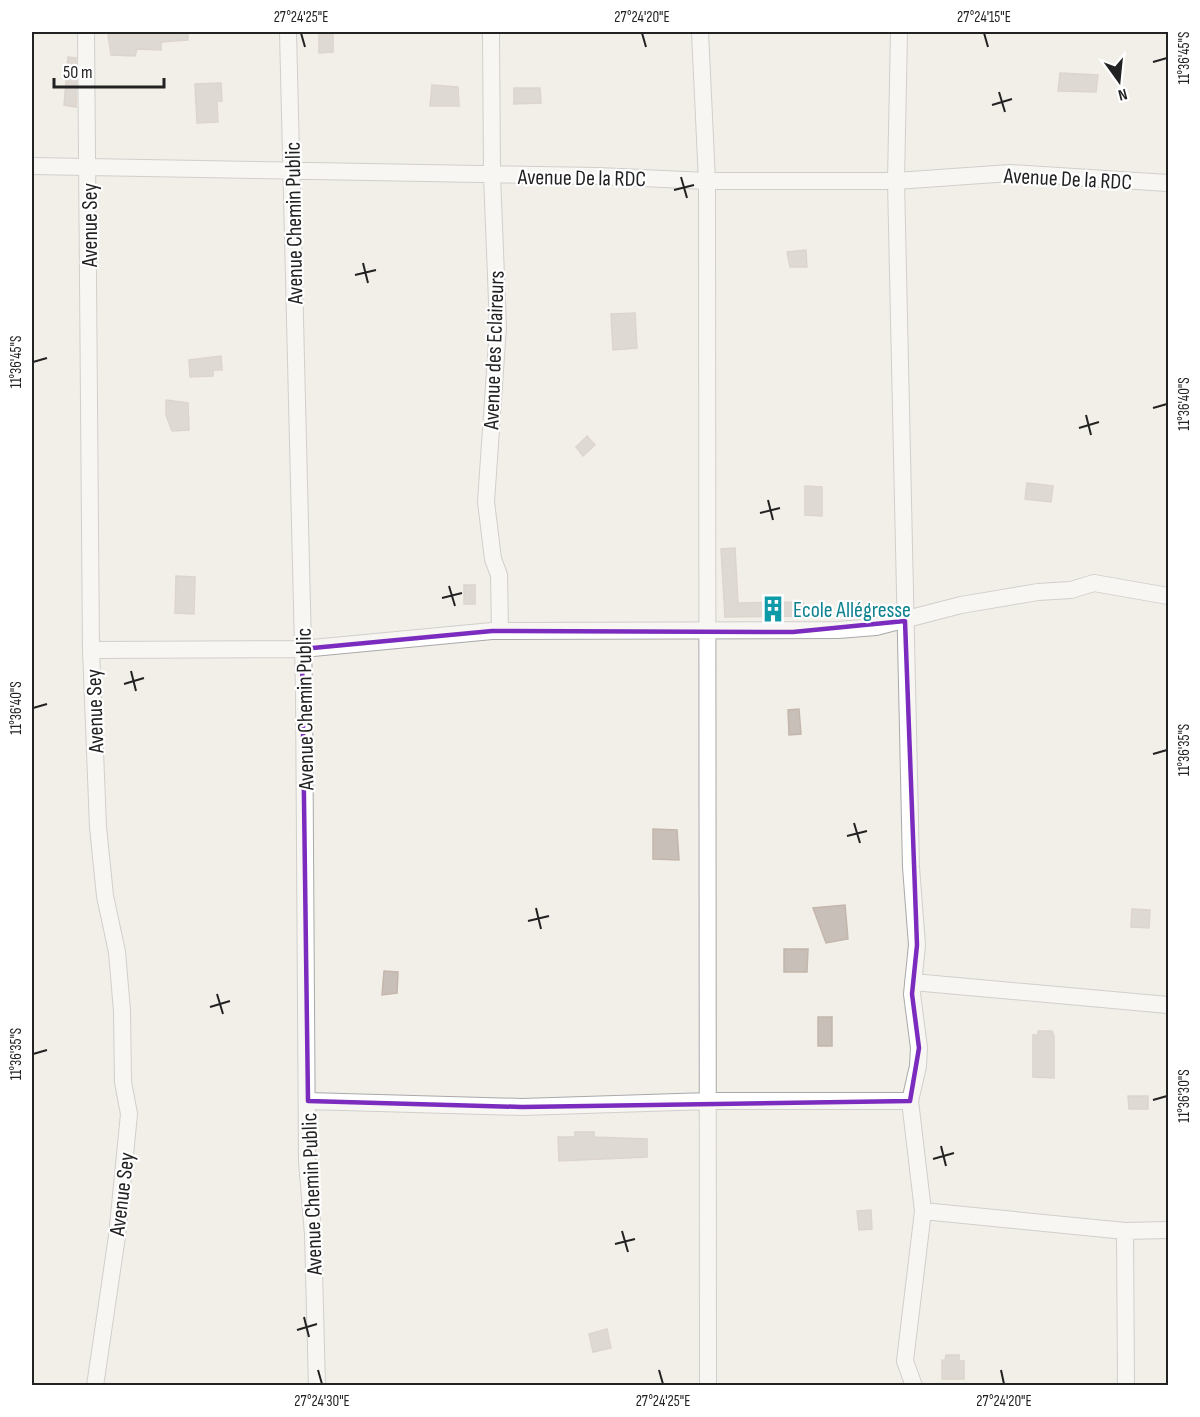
<svg xmlns="http://www.w3.org/2000/svg" width="1200" height="1417" viewBox="0 0 1200 1417" font-family="'Sofia Sans Condensed',sans-serif">
<style>
.building{fill:#c7bfb8;stroke:#c4b6ab;stroke-width:1.5}
.lines{fill:none;stroke-linecap:round;stroke-linejoin:round}
.minor-casing{stroke:#a9a9a9;stroke-width:18}
.minor{stroke:#fff;stroke-width:16}
.marked{fill:none;stroke:#7b2cbf;stroke-width:4.5;stroke-linejoin:round}
.ticks{fill:none;stroke:#222;stroke-width:2}
.labels{text-anchor:middle;stroke-width:4.5;stroke-linejoin:round;paint-order:stroke}
.street-label{font-size:22px;fill:#222;stroke:#fff}
.culture-label{font-size:22px;fill:#0d838f;stroke:#fff;text-anchor:start}
.neatline{fill:none;stroke:#222;stroke-width:2}
.ticks-label{font-size:15px;text-anchor:middle;fill:#222}
</style>
<rect width="100%" height="100%" fill="#f2efe9"/>
<!-- building -->
<path class="building" d="M 116,32 L 188,32 L 188,40 L 161,42 L 161,50 L 137,49 L 135,56 L 111,55 L 108,35 Z
M 319,32 L 333,32 L 333,52 L 319,53 Z
M 68,57 L 76,58 L 76,107 L 64,105 Z
M 1060,73 L 1098,75 L 1096,92 L 1058,91 Z
M 221,83 L 222,101 L 217,101 L 218,122 L 197,123 L 195,84 Z
M 432,85 L 458,87 L 459,106 L 430,106 Z
M 514,88 L 540,88 L 541,103 L 514,104 Z
M 806,250 L 807,267 L 790,267 L 787,252 Z
M 635,313 L 637,348 L 613,350 L 611,314 Z
M 221,356 L 222,370 L 213,370 L 213,376 L 190,377 L 189,360 Z
M 166,400 L 188,403 L 189,430 L 172,431 L 166,415 Z
M 587,436 L 595,445 L 583,456 L 576,447 Z
M 1027,483 L 1053,486 L 1051,502 L 1025,499 Z
M 805,486 L 822,487 L 822,516 L 805,515 Z
M 735,548 L 738,603 L 803,602 L 804,616 L 725,617 L 721,549 Z
M 176,576 L 195,577 L 194,614 L 175,613 Z
M 464,585 L 475,585 L 475,604 L 464,604 Z
M 799,709 L 801,734 L 789,735 L 788,710 Z
M 653,829 L 677,830 L 679,860 L 653,859 Z
M 845,905 L 848,939 L 826,943 L 813,908 Z
M 1132,909 L 1150,910 L 1149,928 L 1131,927 Z
M 784,949 L 808,949 L 807,972 L 784,972 Z
M 384,971 L 398,972 L 397,993 L 382,995 Z
M 818,1017 L 832,1017 L 832,1046 L 818,1046 Z
M 1038,1031 L 1052,1031 L 1054,1036 L 1054,1078 L 1033,1077 L 1033,1035 L 1038,1035 Z
M 1128,1096 L 1148,1096 L 1148,1109 L 1129,1109 Z
M 575,1132 L 594,1132 L 594,1137 L 647,1139 L 647,1157 L 559,1161 L 558,1137 L 575,1137 Z
M 871,1210 L 872,1229 L 859,1230 L 857,1211 Z
M 607,1329 L 611,1348 L 593,1352 L 589,1334 Z
M 946,1355 L 959,1355 L 959,1361 L 964,1361 L 964,1379 L 942,1379 L 942,1360 L 945,1361 Z"/>
<g class="lines">
<!-- minor casing -->
<g class="minor-casing">
<path id="minor" d="M 86,32 L 91,650 L 98,827 L 105,896 L 117,952 L 122,1011 L 123,1082 L 129,1114 L 117,1236 L 95,1386
M 288,32 L 304,688 L 307,1162 L 313,1234 L 317,1386
M 491,32 L 492,175 L 498,327 L 486,502 L 493,559 L 499,575 L 500,631
M 700,32 L 707,181 L 708,1386
M 899,32 L 896,181 L 911,867 L 917,945 L 912,994 L 919,1048 L 918,1066 L 910,1101 L 923,1211 L 905,1361 L 914,1386
M 32,166 L 598,176 L 707,181 L 896,181 L 1010,173 L 1168,183
M 91,650 L 302,649 L 492,631 L 838,630 L 876,627 L 961,605 L 1038,592 L 1071,590 L 1094,583 L 1168,596
M 913,982 L 1168,1005
M 308,1101 L 522,1107 L 709,1101 L 910,1101
M 923,1211 L 1125,1231 L 1168,1230
M 1125,1231 L 1126,1386"/>
</g>
<!-- minor -->
<use href="#minor" class="minor"/>
</g>
<!-- marked area -->
<path d="M0 0H1200V1417H0ZM 905,621 L 917,945 L 912,994 L 919,1048 L 910,1101 L 522,1107 L 308,1101 L 302,649 L 492,631 L 793,632 Z" fill="#f2efe9" fill-opacity=".55" fill-rule="evenodd"/>
<path class="marked" d="M 905,621 L 917,945 L 912,994 L 919,1048 L 910,1101 L 522,1107 L 308,1101 L 302,649 L 492,631 L 793,632 Z"/>
<!-- ticks -->
<path class="ticks" d="M 301,33 L 305,47M 642,33 L 646,47M 984,33 L 988,47M 1153,62 L 1167,58M 999,92 L 1005,112M 992,105 L 1012,99M 681,177 L 687,198M 674,190 L 694,185M 363,263 L 368,283M 355,275 L 376,270M 33,362 L 47,358M 1153,408 L 1167,404M 1086,415 L 1091,435M 1079,428 L 1099,422M 768,500 L 773,520M 760,513 L 780,508M 449,586 L 455,606M 442,598 L 462,593M 131,671 L 136,691M 124,684 L 144,678M 33,708 L 47,704M 1153,754 L 1167,750M 854,823 L 860,843M 847,836 L 867,831M 536,908 L 541,929M 528,921 L 549,916M 217,994 L 223,1014M 210,1007 L 230,1001M 33,1054 L 47,1050M 1153,1100 L 1167,1096M 941,1146 L 946,1166M 933,1159 L 954,1153M 622,1231 L 628,1252M 615,1244 L 635,1239M 304,1317 L 309,1337M 297,1330 L 317,1324M 318,1370 L 322,1384M 659,1370 L 663,1384M 1001,1370 L 1004,1384"/>
<!-- icons -->
<defs>
<g id="building-bare" transform="scale(2.07)"><path d="M-4-6H4V6H1V3H-1V6H-4ZM-2.5-4.3h1.7v1.8h-1.7ZM.8-4.3h1.7v1.8H.8ZM-2.5-1h1.7V.8h-1.7ZM.8-1h1.7V.8H.8Z" fill="#0f9aa8" stroke="#fff" stroke-width="2.5" paint-order="stroke"/></g>
</defs>
<g fill-rule="evenodd">
<use href="#building-bare" x="773" y="609"/>
</g>
<g class="labels">
<!-- street labels -->
<g class="street-label">
<text transform="translate(582 177) rotate(1)" y="8">Avenue De la RDC</text>
<text transform="translate(1068 178) rotate(3)" y="8">Avenue De la RDC</text>
<text transform="translate(293 223) rotate(-91)" y="8">Avenue Chemin Public</text>
<text transform="translate(89 225) rotate(-90)" y="8">Avenue Sey</text>
<text transform="translate(493 350) rotate(-88)" y="8">Avenue des Eclaireurs</text>
<text transform="translate(304 709) rotate(-91)" y="8">Avenue Chemin Public</text>
<text transform="translate(94 711) rotate(-92)" y="8">Avenue Sey</text>
<text transform="translate(121 1194) rotate(-83)" y="8">Avenue Sey</text>
<text transform="translate(311 1194) rotate(-92)" y="8">Avenue Chemin Public</text>
</g>
<!-- culture labels -->
<g class="culture-label">
<text x="793" y="617">Ecole Allégresse</text>
</g>
</g>
<!-- border -->
<rect width="1200" height="1417" fill="none" stroke="#ffffff" stroke-width="66"/>
<!-- north arrow -->
<g transform="translate(1119 81) rotate(165)" stroke="#ffffff" stroke-width="4.5" paint-order="stroke">
<path d="M0-4.5L10 22L0 15L-10 22Z" fill="#222222"/>
<text y="-9" font-size="16" font-weight="bold" text-anchor="middle" fill="#222222">N</text>
</g>
<!-- scale -->
<path d="M54 78v9h110v-9" fill="none" stroke="#222222" stroke-width="3"/>
<text x="63" y="78" font-size="18" fill="#222222" stroke="#ffffff" stroke-width="4.5" paint-order="stroke">50 m</text>
<rect x="33" y="33" width="1134" height="1351" class="neatline"/>
<g class="ticks-label">
<text x="301" y="22">27°24'25"E</text>
<text x="642" y="22">27°24'20"E</text>
<text x="984" y="22">27°24'15"E</text>
<text transform="translate(1184 58) rotate(-90)" y="5">11°36'45"S</text>
<text transform="translate(16 362) rotate(-90)" y="5">11°36'45"S</text>
<text transform="translate(1184 404) rotate(-90)" y="5">11°36'40"S</text>
<text transform="translate(16 708) rotate(-90)" y="5">11°36'40"S</text>
<text transform="translate(1184 750) rotate(-90)" y="5">11°36'35"S</text>
<text transform="translate(16 1054) rotate(-90)" y="5">11°36'35"S</text>
<text transform="translate(1184 1096) rotate(-90)" y="5">11°36'30"S</text>
<text x="322" y="1406">27°24'30"E</text>
<text x="663" y="1406">27°24'25"E</text>
<text x="1004" y="1406">27°24'20"E</text>
</g>
</svg>
